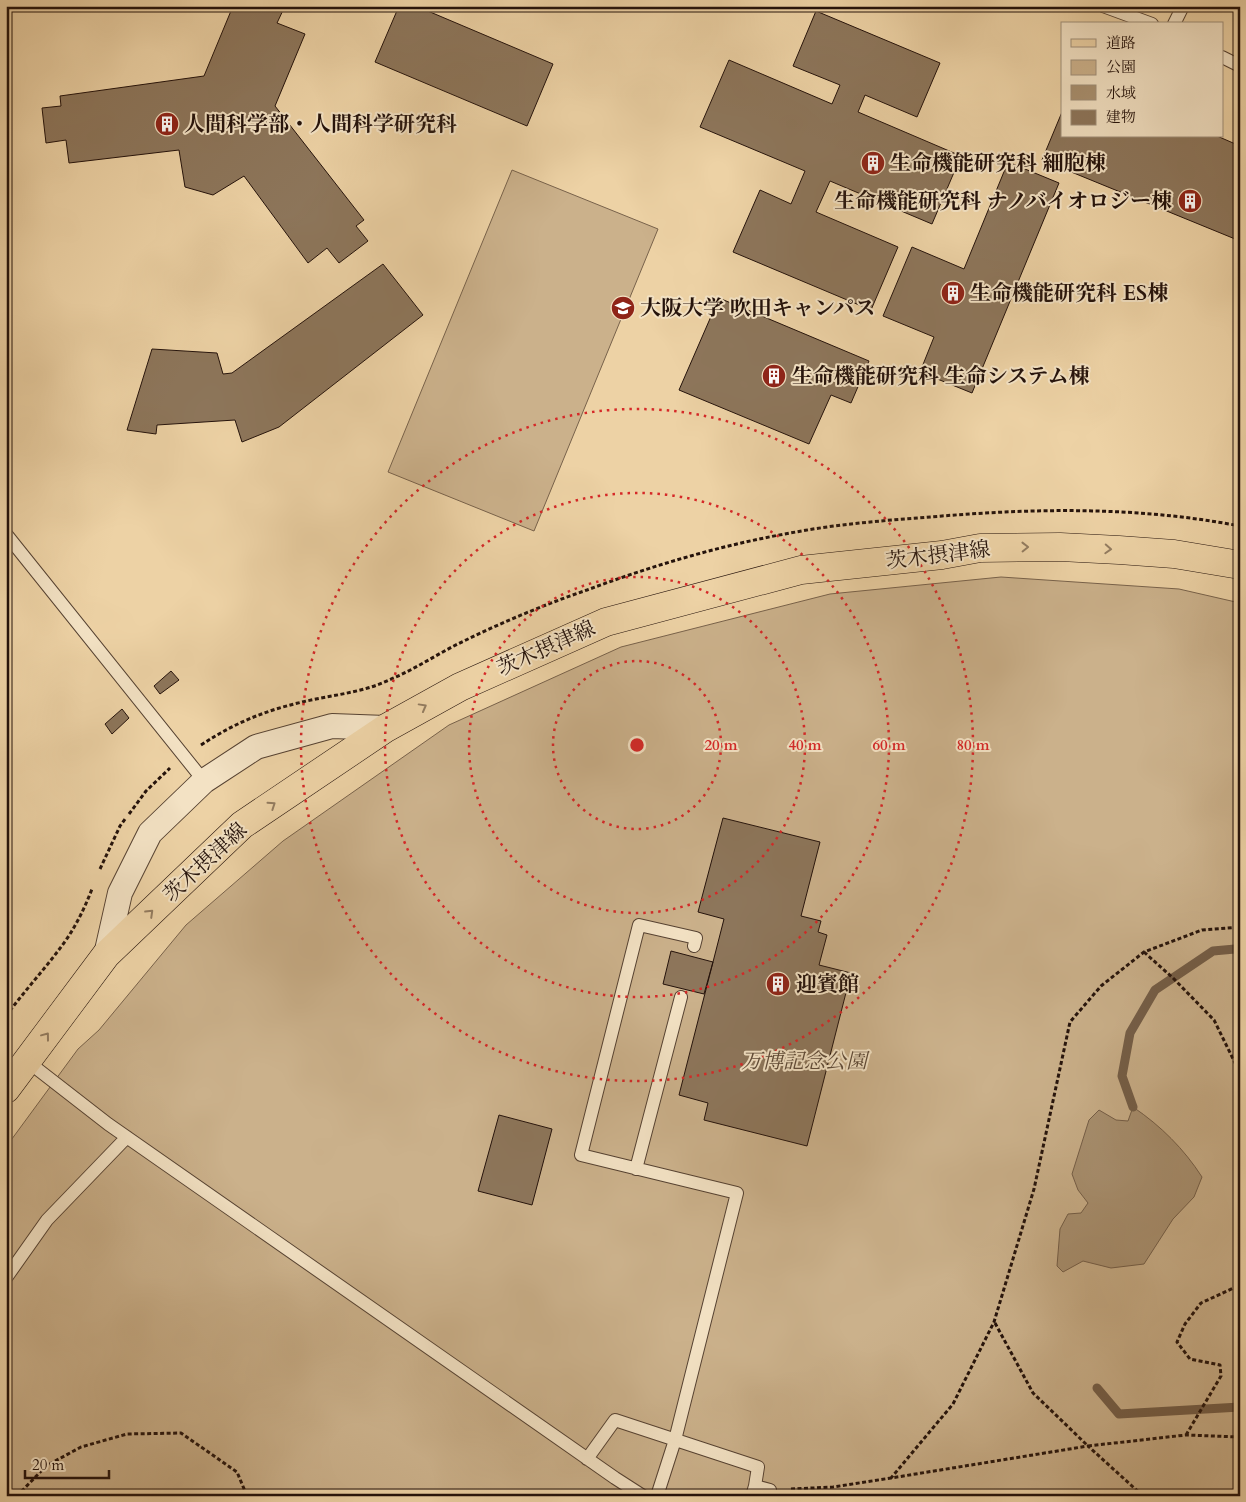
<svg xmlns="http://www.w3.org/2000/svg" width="1246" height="1502" viewBox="0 0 1246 1502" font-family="Cardo,'Noto Serif JP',serif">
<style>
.green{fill:#cbb18b;stroke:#78624b}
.water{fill:#a99171;stroke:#745e48}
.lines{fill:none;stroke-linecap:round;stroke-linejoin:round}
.stream{stroke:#745e48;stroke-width:9}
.building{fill:#8d765b;stroke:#24120b}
.service-casing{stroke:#564232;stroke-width:14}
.minor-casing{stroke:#564232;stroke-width:26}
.primary-casing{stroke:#24120b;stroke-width:29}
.path{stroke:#24120b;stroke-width:3;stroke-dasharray:4 2.5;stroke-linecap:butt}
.service{stroke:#f3e2c4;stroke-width:12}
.minor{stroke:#f3e2c4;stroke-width:24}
.primary{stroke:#edd2a5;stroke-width:28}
.oneway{stroke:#937c60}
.ring{fill:none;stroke:#d62828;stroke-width:2.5;stroke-dasharray:2.5 5}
.labels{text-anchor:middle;stroke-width:4;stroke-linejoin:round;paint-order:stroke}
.poi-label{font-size:21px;font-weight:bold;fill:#24120b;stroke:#f3e2c4;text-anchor:start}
.street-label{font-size:21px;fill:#24120b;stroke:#f3e2c4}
.park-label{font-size:21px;font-style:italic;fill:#5e4a38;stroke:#f3e2c4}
.centre{fill:#d62828;stroke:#f3e2c4;stroke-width:2.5}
.ring-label{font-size:15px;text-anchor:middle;font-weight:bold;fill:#d62828;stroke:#f3e2c4;stroke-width:4;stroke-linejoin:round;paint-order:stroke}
</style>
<rect width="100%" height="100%" fill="#edd2a5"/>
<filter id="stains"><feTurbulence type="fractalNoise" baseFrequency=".004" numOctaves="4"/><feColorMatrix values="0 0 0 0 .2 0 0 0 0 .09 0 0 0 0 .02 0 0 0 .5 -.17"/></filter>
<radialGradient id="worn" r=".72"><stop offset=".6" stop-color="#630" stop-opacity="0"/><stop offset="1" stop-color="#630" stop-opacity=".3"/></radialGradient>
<!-- green -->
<path class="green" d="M 512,170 L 658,229 L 534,531 L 388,472 Z
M 1001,577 L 1179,589 L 1240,603 L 1240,1496 L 6,1496 L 6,1147 L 78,1049 L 99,1030 L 186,925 L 283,841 L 449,725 L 621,647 L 830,594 Z"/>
<!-- water -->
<path class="water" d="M 1133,1107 C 1161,1126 1184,1149 1202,1177 L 1194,1197 L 1173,1219 L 1144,1264 L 1111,1268 L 1083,1261 L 1063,1272 L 1057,1266 L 1060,1229 L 1068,1214 L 1081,1213 L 1088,1203 L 1078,1190 L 1072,1174 L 1089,1120 L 1099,1110 L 1116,1120 L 1128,1121 Z"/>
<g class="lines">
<!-- stream -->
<path class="stream" d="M 1133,1107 L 1122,1076 L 1130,1033 L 1155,990 L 1213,951 L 1235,949 L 1240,951
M 1097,1388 L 1119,1414 L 1240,1407"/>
</g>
<!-- building -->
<path class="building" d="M 233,6 L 239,6 L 246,10 L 248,6 L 285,6 L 277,23 L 305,34 L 275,106 L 364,220 L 356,226 L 368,241 L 339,263 L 327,248 L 308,263 L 244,176 L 213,195 L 185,187 L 179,150 L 69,163 L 66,140 L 46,143 L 42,108 L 61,106 L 60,96 L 204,76 Z
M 304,6 L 317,6 L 315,11 Z
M 399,6 L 416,6 L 553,64 L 527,126 L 375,62 Z
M 816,11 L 940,63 L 917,117 L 865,95 L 858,112 L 961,156 L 932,224 L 830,181 L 816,212 L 898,247 L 871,310 L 733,252 L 760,190 L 791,204 L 805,171 L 700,127 L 729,60 L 832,104 L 840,85 L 793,66 Z
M 1062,112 L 1062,136 L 1217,136 L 1240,146 L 1240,241 L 1042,160 Z
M 1008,162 L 1059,183 L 972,393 L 920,372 L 934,337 L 883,316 L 912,247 L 964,269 Z
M 383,264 L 423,315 L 279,427 L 242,442 L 235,420 L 157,425 L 156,434 L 127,430 L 152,349 L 217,353 L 223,374 L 232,373 Z
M 719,298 L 869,361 L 851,403 L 831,395 L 809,444 L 679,390 Z
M 171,671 L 179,680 L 160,694 L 154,686 Z
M 122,709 L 129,718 L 112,734 L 105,724 Z
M 723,818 L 820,842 L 801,916 L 821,921 L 818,932 L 827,935 L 819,965 L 851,973 L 807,1146 L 704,1120 L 708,1103 L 679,1095 L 724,919 L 698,912 Z
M 671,951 L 713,962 L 704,994 L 663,984 Z
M 499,1115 L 552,1129 L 532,1205 L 478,1191 Z"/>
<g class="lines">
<!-- service casing -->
<g class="service-casing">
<path id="service" d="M 1103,6 L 1152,24
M 1174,24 L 1183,6
M 1222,57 L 1240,66
M 6,534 L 204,781
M 27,1061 L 108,1124 L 615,1478 L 643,1496
M 636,1169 L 681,997
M 6,1278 L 47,1220 L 127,1137
M 587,1459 L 615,1420 L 758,1467 L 755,1486
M 657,1496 L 675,1440 L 737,1193 L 581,1155 L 639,925 L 696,938 L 694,946
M 752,1496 L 755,1486 L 770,1490"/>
</g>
<!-- minor casing -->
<g class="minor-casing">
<path id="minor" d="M 106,955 L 120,893 L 150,833 L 204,781 L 256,747 L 332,726 L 386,728"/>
</g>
<!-- primary casing -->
<g class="primary-casing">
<path id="primary" d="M 6,1089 L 106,955 L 242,825 L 386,728 L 460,687 L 606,622 L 801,570 L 942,555 L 980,548 L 1060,547 L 1119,550 L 1174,554 L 1240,565"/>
</g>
<!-- path -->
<path class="path" d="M 201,745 C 239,720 272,708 316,699 C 341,694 366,691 389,680 C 416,669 440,652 466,640 C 505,621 546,604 587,590 C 654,565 725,544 796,532 C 844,523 893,520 942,516 C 1042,508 1141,507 1240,526
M 129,814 L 146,791 L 170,768
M 100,869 L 120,826 L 125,819
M 1144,952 L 1173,978 L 1214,1020 L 1240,1073
M 6,1016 C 25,990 47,967 66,940 C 77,924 85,907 92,889
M 995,1323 L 1033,1393 L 1088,1446 L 1186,1435 L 1240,1437
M 1186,1435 L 1221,1376 L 1220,1365 L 1190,1359 L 1177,1342 L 1185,1324 L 1201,1303 L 1240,1285
M 791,1489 L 833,1487 L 891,1478
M 17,1496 L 46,1466 L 81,1447 L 127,1434 L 181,1433 L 237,1472 L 247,1496
M 1143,1496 L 1088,1446 L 891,1478 L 953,1404 L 994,1322 L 1034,1189 L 1070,1022 L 1101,986 L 1144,952 L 1202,930 L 1240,927"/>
<!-- service -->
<use href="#service" class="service"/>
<!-- minor -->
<use href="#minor" class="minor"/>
<!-- primary -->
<use href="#primary" class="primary"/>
</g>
<!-- one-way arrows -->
<defs><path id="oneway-chevron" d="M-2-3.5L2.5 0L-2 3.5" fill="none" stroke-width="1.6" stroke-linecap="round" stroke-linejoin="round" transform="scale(1.25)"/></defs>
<g class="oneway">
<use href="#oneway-chevron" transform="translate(1025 547) rotate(-1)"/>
<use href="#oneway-chevron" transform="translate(1108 549) rotate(3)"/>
<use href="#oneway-chevron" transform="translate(423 707) rotate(-29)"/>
<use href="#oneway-chevron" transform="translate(272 805) rotate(-34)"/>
<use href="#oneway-chevron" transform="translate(150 913) rotate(-44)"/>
<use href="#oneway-chevron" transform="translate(46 1036) rotate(-53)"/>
</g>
<!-- distance rings -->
<g class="ring">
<circle cx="637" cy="745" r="84"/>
<circle cx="637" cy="745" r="168"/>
<circle cx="637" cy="745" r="252"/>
<circle cx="637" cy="745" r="336"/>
</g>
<!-- icons -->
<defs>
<g id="building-disc" transform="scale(1.25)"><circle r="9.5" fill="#8f2418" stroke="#f3e2c4"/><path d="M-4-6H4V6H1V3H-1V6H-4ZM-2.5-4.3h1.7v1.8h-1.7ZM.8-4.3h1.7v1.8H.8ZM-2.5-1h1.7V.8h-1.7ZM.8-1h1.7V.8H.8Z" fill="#fff"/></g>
<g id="university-disc" transform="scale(1.25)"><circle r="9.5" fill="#8f2418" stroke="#f3e2c4"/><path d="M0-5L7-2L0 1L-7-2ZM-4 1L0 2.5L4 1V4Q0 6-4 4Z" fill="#fff"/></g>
</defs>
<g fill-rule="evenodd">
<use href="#building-disc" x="167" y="124"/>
<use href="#building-disc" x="873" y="163"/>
<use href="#building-disc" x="1190" y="201"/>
<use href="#building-disc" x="953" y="293"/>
<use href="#university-disc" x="623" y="308"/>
<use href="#building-disc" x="774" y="376"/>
<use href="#building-disc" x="778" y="984"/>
</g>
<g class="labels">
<!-- poi labels -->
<g class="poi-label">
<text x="184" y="131">人間科学部・人間科学研究科</text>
<text x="890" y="170">生命機能研究科 細胞棟</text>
<text x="1172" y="208" text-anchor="end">生命機能研究科 ナノバイオロジー棟</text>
<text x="970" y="300">生命機能研究科 ES棟</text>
<text x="640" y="315">大阪大学 吹田キャンパス</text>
<text x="792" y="383">生命機能研究科 生命システム棟</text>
<text x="796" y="991">迎賓館</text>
</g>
<!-- street labels -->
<g class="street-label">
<text transform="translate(938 555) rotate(-7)" y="7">茨木摂津線</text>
<text transform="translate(546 648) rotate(-24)" y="7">茨木摂津線</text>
<text transform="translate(205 862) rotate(-43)" y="7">茨木摂津線</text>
</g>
<!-- park labels -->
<g class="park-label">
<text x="804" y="1068">万博記念公園</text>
</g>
</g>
<circle cx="637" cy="745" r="8" class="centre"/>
<g class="ring-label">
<text x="721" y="750">20 m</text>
<text x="805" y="750">40 m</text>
<text x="889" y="750">60 m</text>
<text x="973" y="750">80 m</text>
</g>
<!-- margin -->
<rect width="1246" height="1502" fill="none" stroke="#edd2a5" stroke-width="25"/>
<rect x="8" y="8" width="1231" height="1487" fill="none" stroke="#24120b" stroke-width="2.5"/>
<rect x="12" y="12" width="1221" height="1477" fill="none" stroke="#24120b"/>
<!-- legend -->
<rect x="1061" y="22" width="162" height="115" fill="#f3e2c4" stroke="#a08f7a"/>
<rect x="1071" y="39" width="25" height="8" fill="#edd2a5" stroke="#a08f7a"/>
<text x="1106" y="48" font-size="15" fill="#24120b">道路</text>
<rect x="1071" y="60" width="25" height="15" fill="#cbb18b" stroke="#a08f7a"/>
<text x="1106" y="72" font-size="15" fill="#24120b">公園</text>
<rect x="1071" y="85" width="25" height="15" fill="#a99171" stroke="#a08f7a"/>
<text x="1106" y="98" font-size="15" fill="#24120b">水域</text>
<rect x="1071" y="110" width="25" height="15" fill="#8d765b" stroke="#a08f7a"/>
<text x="1106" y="122" font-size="15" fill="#24120b">建物</text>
<!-- scale -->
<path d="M25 1470v8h84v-8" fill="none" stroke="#24120b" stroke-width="2.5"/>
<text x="32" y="1470" font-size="15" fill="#24120b" stroke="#f3e2c4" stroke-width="4" paint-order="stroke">20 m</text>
<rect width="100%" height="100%" filter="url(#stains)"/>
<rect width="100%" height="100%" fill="url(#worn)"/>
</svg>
